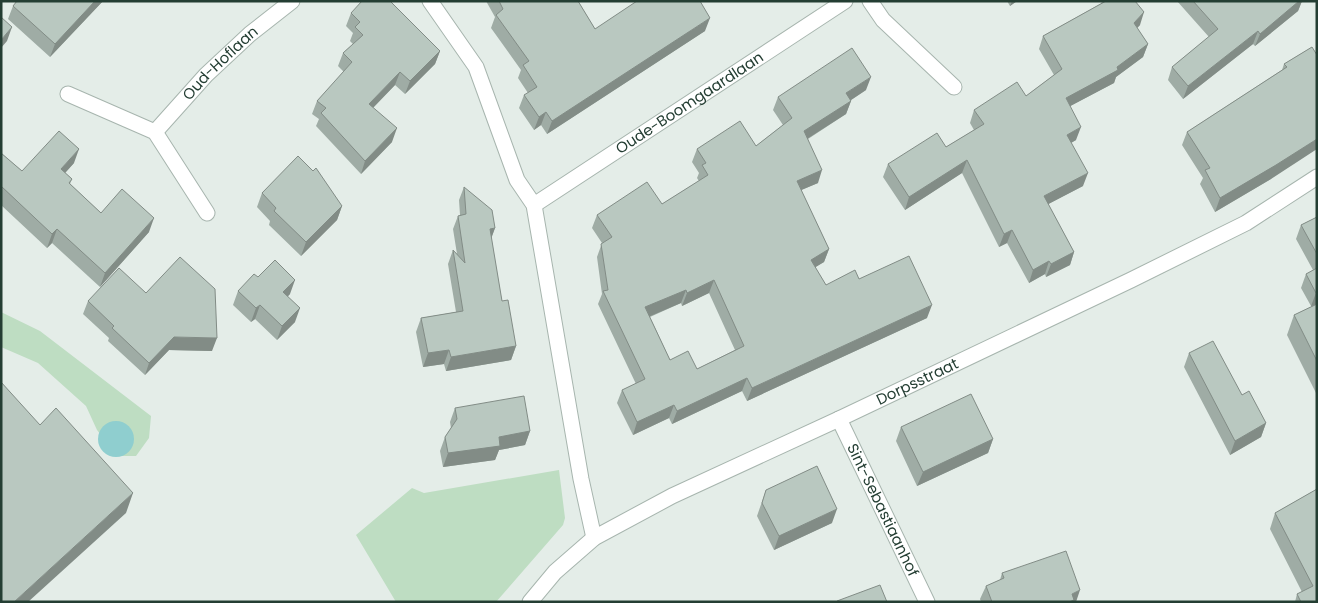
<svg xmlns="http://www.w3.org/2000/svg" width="1318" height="603" viewBox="0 0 1318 603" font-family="Poppins,sans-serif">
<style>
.green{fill:#beddc2}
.water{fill:#8fcecf}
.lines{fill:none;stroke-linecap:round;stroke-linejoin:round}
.street-casing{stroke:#a7b5ae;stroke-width:17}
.street{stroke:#fff;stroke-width:15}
.wall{fill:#9faca5;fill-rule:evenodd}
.shaded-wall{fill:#828c86}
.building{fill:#b9c8c0;stroke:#828c86;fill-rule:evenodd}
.labels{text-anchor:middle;stroke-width:5;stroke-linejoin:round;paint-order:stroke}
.street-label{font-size:15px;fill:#243e33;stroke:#f5f9f6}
</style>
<rect width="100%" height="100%" fill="#e4ede8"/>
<!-- green -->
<path class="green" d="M 1,312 L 40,331 L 151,416 L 149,438 L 136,456 L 118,456 L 97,430 L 86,406 L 38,363 L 1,347 Z
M 559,470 L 565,518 L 563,525 L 496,602 L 396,602 L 356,535 L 412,488 L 424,493 Z"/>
<!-- water -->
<path class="water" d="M98 439a18 18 0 1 1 36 0a18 18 0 1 1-36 0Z"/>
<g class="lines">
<!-- street casing -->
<g class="street-casing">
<g id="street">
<path d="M 430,1 L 476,67 L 517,180 L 534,205 L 581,479 L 594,538"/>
<path d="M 870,1 L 883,20 L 954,87"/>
<path d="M 68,94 L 155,132 L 207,213"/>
<path id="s1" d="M 155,132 L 206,75 L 250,34 L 292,1"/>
<path id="s2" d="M 534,205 L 845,1"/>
<path id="s3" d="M 839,419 L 927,602"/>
<path id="s4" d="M 530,602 L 555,572 L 594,538 L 672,496 L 839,419 L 1131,280 L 1246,223 L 1317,177"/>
</g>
</g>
<!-- street -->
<use href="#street" class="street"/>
</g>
<!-- wall -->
<path class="wall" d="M 17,1 L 103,1 L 50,57 L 8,19 L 13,6 Z
M 486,1 L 578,1 L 595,29 L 705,31 L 547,134 L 541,125 L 534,130 L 519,108 L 524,95 L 528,93 L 518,78 L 521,70 L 491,28 L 495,17 Z
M 1007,1 L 1017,1 L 1010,6 Z
M 1100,1 L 1135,1 L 1140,25 L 1137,28 L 1148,44 L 1143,57 L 1116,77 L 1114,83 L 1070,106 L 1076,140 L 1071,143 L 1083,186 L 1048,204 L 1074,252 L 1070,265 L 1046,277 L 1045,274 L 1029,283 L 1007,243 L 999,247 L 962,173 L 905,210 L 883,177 L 888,164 L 946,147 L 974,130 L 970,123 L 974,110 L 1026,96 L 1054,75 L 1039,49 L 1043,36 L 1102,3 Z
M 1177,1 L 1302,1 L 1298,11 L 1255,46 L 1253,44 L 1183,99 L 1168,80 L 1172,67 L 1209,37 Z
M 351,13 L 440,51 L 435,64 L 405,94 L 395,85 L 373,108 L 392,142 L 361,174 L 316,126 L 319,119 L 312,114 L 317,101 L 344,72 L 338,66 L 343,53 L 353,44 L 350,41 L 353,33 L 346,26 Z
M 1312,47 L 1271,179 L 1215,212 L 1200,184 L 1203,178 L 1182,145 L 1187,132 L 1282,70 L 1284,64 Z
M 866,90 L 851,100 L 851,101 L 846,114 L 808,139 L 818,183 L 801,190 L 829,249 L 824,262 L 815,267 L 826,285 L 859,279 L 927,318 L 747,401 L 742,391 L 672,424 L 669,418 L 633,435 L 617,403 L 622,390 L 636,384 L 598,304 L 602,294 L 597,257 L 602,243 L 592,228 L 597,215 L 662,204 L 699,181 L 697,178 L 699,173 L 692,162 L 697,149 L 756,146 L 783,125 L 773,110 L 778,97 ZM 709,293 L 735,350 L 697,369 L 670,360 L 650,317 L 681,303 L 682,306 Z
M 1,153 L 22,171 L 74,163 L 65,173 L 72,179 L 70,184 L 101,213 L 149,232 L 100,287 L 52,243 L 47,248 L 1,205 Z
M 464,187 L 495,228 L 491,238 L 502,301 L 516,346 L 511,360 L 446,371 L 444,364 L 423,367 L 416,332 L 421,318 L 456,312 L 448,264 L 453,250 L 457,254 L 453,229 L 458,216 L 460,215 L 459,200 Z
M 262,193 L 342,206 L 337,220 L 301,256 L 269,225 L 270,221 L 257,207 Z
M 1317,217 L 1317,395 L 1287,335 L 1294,315 L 1313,306 L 1311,306 L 1301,288 L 1306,274 L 1313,270 L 1296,239 L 1301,225 Z
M 258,277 L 290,294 L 288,296 L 295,322 L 277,340 L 255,319 L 251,322 L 233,305 L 238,291 Z
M 88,301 L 212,351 L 169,350 L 145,375 L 108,341 L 109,338 L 83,314 Z
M 1189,353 L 1242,395 L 1266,423 L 1261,437 L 1230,455 L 1184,367 Z
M 455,408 L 530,431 L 525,445 L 499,450 L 495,460 L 443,467 L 440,451 L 445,437 L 451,428 L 450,422 Z
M 901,427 L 993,439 L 988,453 L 917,486 L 896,441 Z
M 1317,489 L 1317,602 L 1295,602 L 1297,594 L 1302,592 L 1270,529 L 1275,513 Z
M 766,490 L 832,523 L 774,550 L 757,516 Z
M 1002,573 L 1076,602 L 981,602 L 980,599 L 986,586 L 1000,580 Z"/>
<!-- shaded-wall -->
<path class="shaded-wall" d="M 95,1 L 103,1 L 50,57 L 55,44 Z
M 1012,1 L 1017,1 L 1010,6 Z
M 1299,1 L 1302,1 L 1298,11 L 1255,46 L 1260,34 Z
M 1144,12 L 1140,25 L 1129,36 L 1134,23 Z
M 710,18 L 705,31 L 547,134 L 552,121 Z
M 12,27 L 7,41 L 1,48 L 1,40 Z
M 1258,31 L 1253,44 L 1183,99 L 1188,86 Z
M 1148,44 L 1143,57 L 1116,77 L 1114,83 L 1061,111 L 1066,98 L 1117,67 Z
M 440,51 L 435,64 L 405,94 L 410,81 Z
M 400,72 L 395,85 L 364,117 L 369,104 Z
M 871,77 L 866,90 L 842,106 L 846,93 Z
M 851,101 L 846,114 L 799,144 L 804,131 Z
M 546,112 L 541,125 L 534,130 L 539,117 Z
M 1081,127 L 1076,140 L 1062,148 L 1067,135 Z
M 397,128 L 392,142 L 361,174 L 365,161 Z
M 1317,139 L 1317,149 L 1271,179 L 1215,212 L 1220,198 Z
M 79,149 L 74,163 L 56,183 L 61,169 Z
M 967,160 L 962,173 L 905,210 L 909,197 Z
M 822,170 L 818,183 L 792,194 L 797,181 Z
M 1088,173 L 1083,186 L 1039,209 L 1044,196 Z
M 342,206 L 337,220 L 301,256 L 306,242 Z
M 154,218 L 149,232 L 100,287 L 105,273 Z
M 495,228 L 490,242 L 490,229 Z
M 57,229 L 52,243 L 47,248 L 52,234 Z
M 1012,230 L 1007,243 L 999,247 L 1004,234 Z
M 829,249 L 824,262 L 806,273 L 811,260 Z
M 1074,252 L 1070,265 L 1046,277 L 1051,264 Z
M 1049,261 L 1045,274 L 1029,283 L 1033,270 Z
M 295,280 L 290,294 L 278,306 L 283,292 Z
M 714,280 L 709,293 L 682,306 L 687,293 Z
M 686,290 L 681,303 L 641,320 L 645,307 Z
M 1317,292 L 1317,305 L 1311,306 L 1316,293 Z
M 260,305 L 255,319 L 251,322 L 256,308 Z
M 932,305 L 927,318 L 747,401 L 752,388 Z
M 300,308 L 295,322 L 277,340 L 282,326 Z
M 174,337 L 217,338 L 212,351 L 169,350 L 145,375 L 149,363 Z
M 516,346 L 511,360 L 446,371 L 451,357 Z
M 449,350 L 444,364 L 423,367 L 428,353 Z
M 747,378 L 742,391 L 672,424 L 677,411 Z
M 674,405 L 669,418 L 633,435 L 637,422 Z
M 1266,423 L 1261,437 L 1230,455 L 1235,441 Z
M 530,431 L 525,445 L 499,450 L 495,460 L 443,467 L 448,453 L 499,437 Z
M 993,439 L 988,453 L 917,486 L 923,472 Z
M 133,493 L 126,513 L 28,602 L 14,602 Z
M 837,509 L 832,523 L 774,550 L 779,536 Z
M 1080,590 L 1076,602 L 1069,602 L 1072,594 Z"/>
<!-- building -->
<path class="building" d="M 17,1 L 95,1 L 55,44 L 13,6 Z
M 362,1 L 390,1 L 440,51 L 410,81 L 400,72 L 369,104 L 397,128 L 365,161 L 321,113 L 326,108 L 317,101 L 352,62 L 343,53 L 363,35 L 355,27 L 360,22 L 351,13 Z
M 499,1 L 578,1 L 595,29 L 637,1 L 700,1 L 710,18 L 552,121 L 546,112 L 539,117 L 524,95 L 537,87 L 523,65 L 529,61 L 496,15 L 503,9 Z
M 1106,1 L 1135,1 L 1144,12 L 1134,23 L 1148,44 L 1117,67 L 1118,70 L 1066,98 L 1081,127 L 1067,135 L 1088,173 L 1044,196 L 1074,252 L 1051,264 L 1049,261 L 1033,270 L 1012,230 L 1004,234 L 967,160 L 909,197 L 888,164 L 937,133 L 946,147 L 984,124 L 974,110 L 1017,82 L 1026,96 L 1062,69 L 1043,36 Z
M 1193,1 L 1299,1 L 1260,34 L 1258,31 L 1188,86 L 1172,67 L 1218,29 Z
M 1,17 L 12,27 L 1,40 Z
M 1312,47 L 1317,55 L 1317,139 L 1276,165 L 1220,198 L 1205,170 L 1210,168 L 1187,132 L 1287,67 L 1284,64 Z
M 852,48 L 871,77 L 846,93 L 851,101 L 804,131 L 822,170 L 797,181 L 829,249 L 811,260 L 826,285 L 855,270 L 859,279 L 909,256 L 932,305 L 752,388 L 747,378 L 677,411 L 674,405 L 637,422 L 622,390 L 645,379 L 603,291 L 608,290 L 601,244 L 612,237 L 597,215 L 647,182 L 662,204 L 708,175 L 702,165 L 706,163 L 697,149 L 740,121 L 756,146 L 792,118 L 778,97 ZM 714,280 L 744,346 L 697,369 L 688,351 L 670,360 L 645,307 L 686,290 L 687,293 Z
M 59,131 L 79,149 L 61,169 L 72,179 L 69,183 L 101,213 L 122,189 L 154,218 L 105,273 L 57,229 L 52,234 L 1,186 L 1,153 L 22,171 Z
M 298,156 L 313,171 L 316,168 L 342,206 L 306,242 L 274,211 L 276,208 L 262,193 Z
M 464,187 L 492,210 L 495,228 L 490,229 L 502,301 L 508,300 L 516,346 L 451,357 L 449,350 L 428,353 L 421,318 L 463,311 L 453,250 L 465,263 L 458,216 L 466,214 Z
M 1317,217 L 1317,254 L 1301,225 Z
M 180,257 L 215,289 L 217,338 L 174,337 L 149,363 L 112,328 L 114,326 L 88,301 L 119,268 L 146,293 Z
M 275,260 L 295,280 L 283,292 L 300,308 L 282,326 L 260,305 L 256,308 L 238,291 L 254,274 L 258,277 Z
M 1317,268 L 1317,292 L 1316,293 L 1306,274 Z
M 1317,304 L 1317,361 L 1294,315 Z
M 1213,341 L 1242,395 L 1249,391 L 1266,423 L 1235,441 L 1189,353 Z
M 1,382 L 40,425 L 56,408 L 133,493 L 14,602 L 1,602 Z
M 971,394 L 993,439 L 923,472 L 901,427 Z
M 524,396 L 530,431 L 499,437 L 500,446 L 448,453 L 445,437 L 457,419 L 455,408 Z
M 817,466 L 837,509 L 779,536 L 762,503 L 766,490 Z
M 1317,489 L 1317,602 L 1301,602 L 1297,594 L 1313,586 L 1275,513 Z
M 1066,551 L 1080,590 L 1072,594 L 1074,600 L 1069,602 L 992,602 L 986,586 L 1004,578 L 1002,573 Z
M 880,585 L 887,602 L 837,602 L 837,601 Z"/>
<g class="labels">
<!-- street labels -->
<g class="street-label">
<text dy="5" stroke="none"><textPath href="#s1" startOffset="95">Oud-Hoflaan</textPath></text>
<text dy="5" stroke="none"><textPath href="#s2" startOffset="186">Oude-Boomgaardlaan</textPath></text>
<text dy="5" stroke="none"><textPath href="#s4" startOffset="450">Dorpsstraat</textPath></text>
<text dy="5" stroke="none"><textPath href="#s3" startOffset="101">Sint-Sebastiaanhof</textPath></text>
</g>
</g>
<!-- border -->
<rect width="1318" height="603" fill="none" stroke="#243e33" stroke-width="5"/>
</svg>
